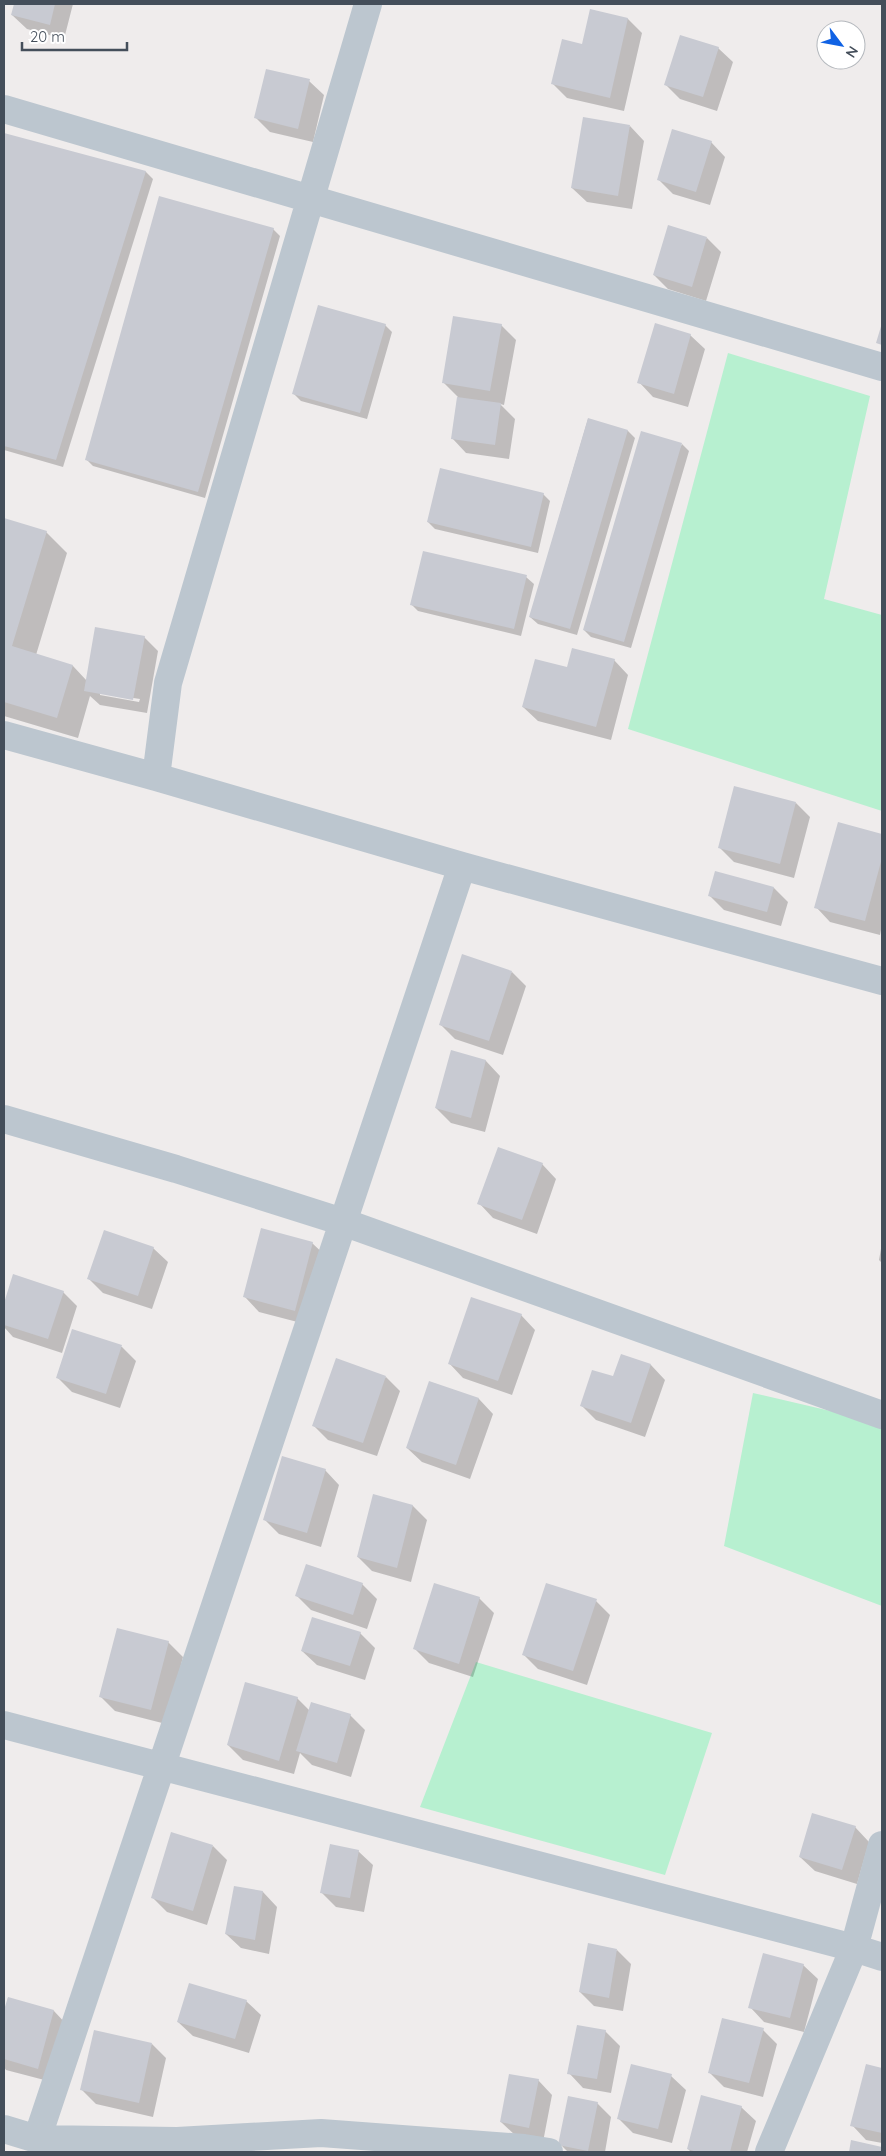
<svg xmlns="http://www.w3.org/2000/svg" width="886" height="2156" viewBox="0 0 886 2156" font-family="Quicksand,sans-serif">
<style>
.green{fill:#b7f0d0}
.shadow{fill:#0003;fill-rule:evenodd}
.building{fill:#c8cad2}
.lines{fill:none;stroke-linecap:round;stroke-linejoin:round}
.minor{stroke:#bcc6cf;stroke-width:28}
</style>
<rect width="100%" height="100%" fill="#efecec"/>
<!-- green -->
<path class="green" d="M 728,353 L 870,396 L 824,599 L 882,615 L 882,811 L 628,729 Z
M 753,1393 L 882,1423 L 882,1606 L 724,1546 Z
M 476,1662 L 712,1733 L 665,1875 L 420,1807 Z"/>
<!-- shadow -->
<path class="shadow" d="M 15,4 L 73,4 L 64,39 L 27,29 L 12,15 Z
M 591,10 L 628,19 L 642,33 L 624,111 L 567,98 L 553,84 L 583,45 Z
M 718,48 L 733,62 L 717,111 L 680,99 L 666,85 Z
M 309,81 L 324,95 L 313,142 L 270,132 L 256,118 Z
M 630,126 L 644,141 L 632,209 L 587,202 L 572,188 Z
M 4,135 L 146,172 L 153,179 L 63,467 L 4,450 Z
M 711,142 L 725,157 L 710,205 L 673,194 L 658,179 Z
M 273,229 L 280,236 L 205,498 L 93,466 L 86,459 Z
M 707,238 L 721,252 L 706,301 L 668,289 L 654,275 Z
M 385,325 L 392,332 L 367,419 L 301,401 L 294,394 Z
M 501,325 L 516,340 L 504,405 L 500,404 L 515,419 L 509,459 L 466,453 L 452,438 L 458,397 L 443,382 Z
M 690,335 L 705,349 L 688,407 L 653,397 L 639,382 Z
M 588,419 L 628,431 L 635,438 L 577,635 L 538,624 L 530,617 Z
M 682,444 L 689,451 L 631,648 L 591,637 L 584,630 Z
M 543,494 L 550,501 L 538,553 L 435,529 L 428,522 Z
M 4,519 L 46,532 L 67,553 L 36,655 L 73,666 L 87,681 L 144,637 L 158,651 L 147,713 L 100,705 L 90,696 L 78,738 L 4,716 ZM 100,693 L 140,699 L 139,702 L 100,695 Z
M 526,577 L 534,584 L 521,636 L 418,611 L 411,604 Z
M 614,660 L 628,675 L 611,740 L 538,721 L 523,707 L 568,669 Z
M 796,803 L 810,817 L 794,878 L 734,862 L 720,848 Z
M 839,824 L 882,836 L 882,925 L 880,935 L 830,922 L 816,907 Z
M 774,888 L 788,902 L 781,926 L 724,910 L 709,895 Z
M 512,972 L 526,986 L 503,1055 L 455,1039 L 440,1024 Z
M 452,1052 L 486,1061 L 500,1076 L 485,1132 L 451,1123 L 436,1108 Z
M 542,1164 L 556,1179 L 537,1234 L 493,1218 L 479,1203 Z
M 312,1243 L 327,1257 L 309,1325 L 259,1312 L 245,1297 Z
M 882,1243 L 882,1263 L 879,1260 Z
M 153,1248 L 168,1262 L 152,1309 L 103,1293 L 89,1279 Z
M 14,1276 L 63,1292 L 77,1306 L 62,1353 L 13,1337 L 4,1327 L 4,1307 Z
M 521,1315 L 535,1330 L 512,1395 L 463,1378 L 449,1363 Z
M 73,1330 L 122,1347 L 136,1361 L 120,1408 L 72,1392 L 57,1377 Z
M 622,1356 L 651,1365 L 665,1380 L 645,1437 L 596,1420 L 581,1405 L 614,1378 Z
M 386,1377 L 400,1391 L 377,1456 L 328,1440 L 313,1425 Z
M 430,1382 L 479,1399 L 493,1414 L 470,1479 L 422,1462 L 407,1448 Z
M 325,1470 L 339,1485 L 321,1547 L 279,1534 L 265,1520 Z
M 374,1496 L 413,1506 L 427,1520 L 411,1582 L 372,1571 L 358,1557 Z
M 362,1584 L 377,1599 L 367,1629 L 311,1610 L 297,1596 Z
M 479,1598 L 494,1613 L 473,1677 L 429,1663 L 415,1649 Z
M 596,1601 L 610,1615 L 587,1685 L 538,1669 L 523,1654 Z
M 360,1633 L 375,1648 L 365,1680 L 317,1665 L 302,1651 Z
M 168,1642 L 183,1657 L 166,1724 L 115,1711 L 101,1697 Z
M 297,1698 L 310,1711 L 350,1715 L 365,1730 L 351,1777 L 312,1765 L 300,1753 L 294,1774 L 243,1760 L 228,1745 Z
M 855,1827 L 869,1842 L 857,1884 L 815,1871 L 800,1857 Z
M 213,1846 L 227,1860 L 207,1925 L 167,1912 L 153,1898 Z
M 358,1851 L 373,1865 L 364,1912 L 336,1907 L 322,1893 Z
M 235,1887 L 263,1892 L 277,1907 L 269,1954 L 241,1948 L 226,1934 Z
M 617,1950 L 631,1964 L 623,2011 L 594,2006 L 580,1992 Z
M 803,1965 L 818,1979 L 804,2032 L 764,2022 L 750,2007 Z
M 8,1998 L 54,2011 L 68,2026 L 52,2082 L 6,2070 L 4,2067 L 4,2015 Z
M 246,2001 L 261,2015 L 249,2053 L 193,2036 L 178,2022 Z
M 763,2030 L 777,2044 L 763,2097 L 724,2087 L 709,2072 Z
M 605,2031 L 620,2046 L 611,2093 L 583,2088 L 569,2073 Z
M 152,2044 L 166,2058 L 153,2117 L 96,2104 L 82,2090 Z
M 866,2066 L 882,2069 L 882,2143 L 866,2140 L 852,2125 Z
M 671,2076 L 686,2090 L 672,2143 L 633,2133 L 618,2118 Z
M 538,2080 L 552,2095 L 543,2142 L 516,2136 L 501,2122 Z
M 597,2103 L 611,2117 L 605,2152 L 568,2152 L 560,2144 Z
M 741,2107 L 756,2121 L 747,2152 L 691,2152 L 688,2149 Z"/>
<!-- building -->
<path class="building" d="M 14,4 L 55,4 L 50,25 L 11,15 Z
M 590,9 L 628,18 L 610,98 L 551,84 L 562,39 L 582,44 Z
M 680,35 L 719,47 L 703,97 L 664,85 Z
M 266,69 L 310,79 L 298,129 L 254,118 Z
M 583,117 L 630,125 L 618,196 L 571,188 Z
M 672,129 L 712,141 L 696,192 L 657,180 Z
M 4,133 L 146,171 L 56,460 L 4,446 Z
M 159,196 L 274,228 L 198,492 L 85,460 Z
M 668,225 L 707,237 L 692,287 L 653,275 Z
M 318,305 L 386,324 L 360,413 L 292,394 Z
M 453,316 L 502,324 L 490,391 L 442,383 Z
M 655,323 L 691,334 L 674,394 L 637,383 Z
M 882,323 L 882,345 L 876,343 Z
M 457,397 L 501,403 L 495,445 L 451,439 Z
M 588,418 L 628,430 L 570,629 L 529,617 Z
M 641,431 L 682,443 L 624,642 L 583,630 Z
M 440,468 L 544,493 L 531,547 L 427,522 Z
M 4,518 L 47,531 L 12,646 L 73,665 L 57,718 L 4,702 Z
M 423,551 L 527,575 L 514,629 L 410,605 Z
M 95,627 L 145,636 L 133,700 L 84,691 Z
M 572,648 L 615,659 L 596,727 L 522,707 L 535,659 L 567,667 Z
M 734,786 L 796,802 L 780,864 L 718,848 Z
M 838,822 L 882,834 L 882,858 L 865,921 L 814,908 Z
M 715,871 L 774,887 L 767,912 L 708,896 Z
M 462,954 L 512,971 L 489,1041 L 439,1025 Z
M 451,1050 L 486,1060 L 471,1118 L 435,1108 Z
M 498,1147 L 543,1163 L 522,1220 L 477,1204 Z
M 261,1228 L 313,1242 L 295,1311 L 243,1297 Z
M 104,1230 L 154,1247 L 138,1296 L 87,1279 Z
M 13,1274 L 64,1291 L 48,1339 L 4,1325 L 4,1303 Z
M 471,1297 L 522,1314 L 498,1381 L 448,1364 Z
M 72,1329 L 122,1345 L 106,1394 L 56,1378 Z
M 621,1354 L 651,1364 L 631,1423 L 580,1406 L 592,1370 L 613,1376 Z
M 336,1358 L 386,1376 L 363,1443 L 312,1426 Z
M 429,1381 L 479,1398 L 456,1465 L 406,1448 Z
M 282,1456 L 326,1469 L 307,1533 L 263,1520 Z
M 373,1494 L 413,1505 L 397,1568 L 357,1557 Z
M 306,1564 L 363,1583 L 353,1615 L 295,1596 Z
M 434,1583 L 480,1597 L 459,1664 L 413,1649 Z
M 546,1583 L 597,1599 L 573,1671 L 522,1655 Z
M 312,1617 L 361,1632 L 350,1666 L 301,1651 Z
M 117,1628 L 169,1641 L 151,1710 L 99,1697 Z
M 245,1682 L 298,1697 L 279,1761 L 227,1745 Z
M 311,1702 L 351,1714 L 337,1763 L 296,1751 Z
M 812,1813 L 856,1826 L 842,1870 L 799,1857 Z
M 171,1832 L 213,1845 L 193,1911 L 151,1898 Z
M 330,1844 L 359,1850 L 350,1898 L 320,1893 Z
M 234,1886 L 263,1891 L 255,1940 L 225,1934 Z
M 588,1943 L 617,1949 L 609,1998 L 579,1992 Z
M 763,1953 L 804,1964 L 790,2018 L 748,2008 Z
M 189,1983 L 247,2000 L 235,2039 L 177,2022 Z
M 8,1997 L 54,2010 L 38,2069 L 4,2059 L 4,2010 Z
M 722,2018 L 764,2028 L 749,2083 L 708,2073 Z
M 577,2025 L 606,2030 L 597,2079 L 567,2074 Z
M 94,2030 L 152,2043 L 139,2103 L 80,2090 Z
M 631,2064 L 672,2074 L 658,2129 L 617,2119 Z
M 866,2064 L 882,2068 L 882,2133 L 850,2126 Z
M 509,2074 L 539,2079 L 529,2128 L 500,2122 Z
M 701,2095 L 742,2106 L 730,2152 L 697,2152 L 687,2149 Z
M 568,2096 L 598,2102 L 588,2151 L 558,2145 Z
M 851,2140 L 882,2147 L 882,2152 L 849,2152 Z"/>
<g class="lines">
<!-- minor -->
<path class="minor" d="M 4,109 L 882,367
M 4,735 L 156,777 L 462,866 L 882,981
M 156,777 L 168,683 L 368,4
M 4,1119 L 176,1169 L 343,1222 L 882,1415
M 4,1725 L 854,1948 L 882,1957
M 4,2129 L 37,2139 L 177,2141 L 321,2133 L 524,2148 L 549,2152
M 37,2139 L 462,866
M 769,2152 L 854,1948 L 882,1845"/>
</g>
<!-- border -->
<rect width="886" height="2156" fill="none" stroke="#444e5a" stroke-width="10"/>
<!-- north arrow -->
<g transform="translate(841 45) rotate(122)"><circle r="24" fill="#ffffff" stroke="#b4b8bd"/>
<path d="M0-4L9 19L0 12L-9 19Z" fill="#1062e4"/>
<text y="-8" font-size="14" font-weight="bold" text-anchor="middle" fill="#444e5a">N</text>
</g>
<!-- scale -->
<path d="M22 42v8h105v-8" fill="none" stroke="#444e5a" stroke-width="2.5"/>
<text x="30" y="42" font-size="15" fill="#444e5a" stroke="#ffffff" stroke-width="4" paint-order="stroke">20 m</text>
</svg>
